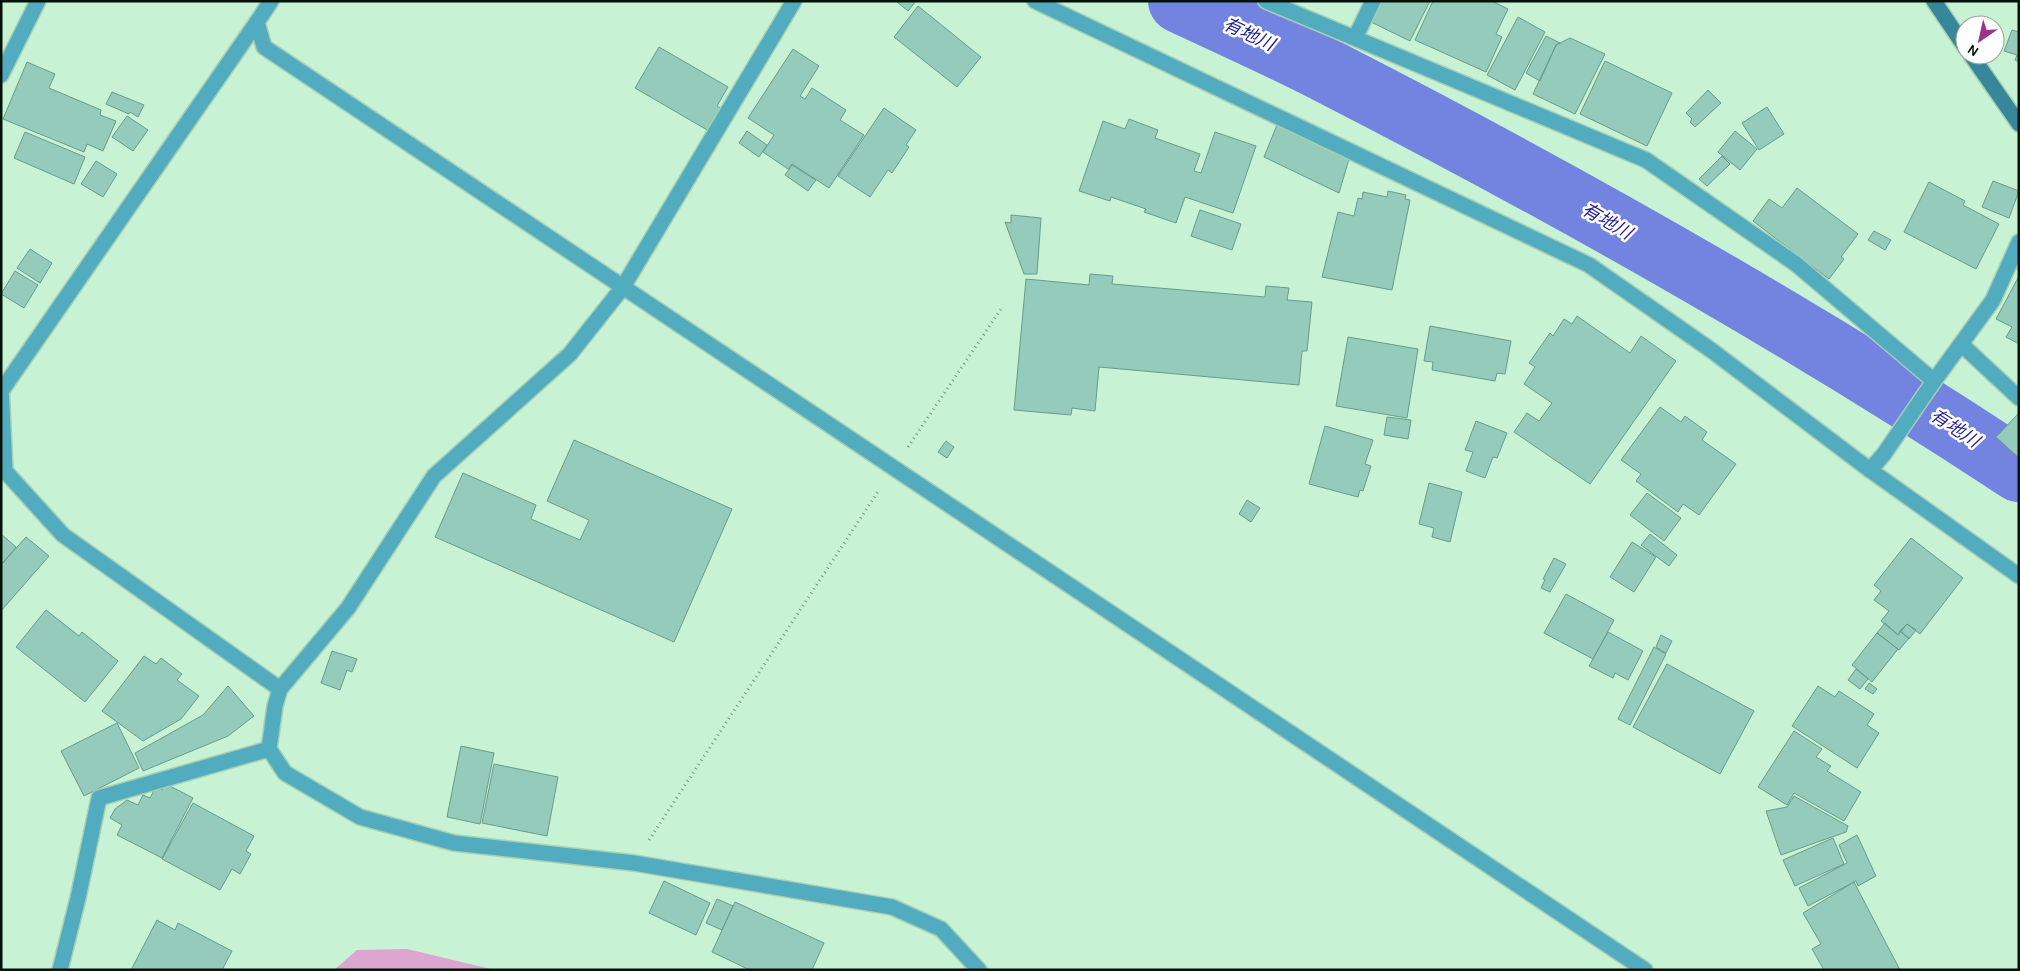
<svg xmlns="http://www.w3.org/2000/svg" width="2020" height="971" viewBox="0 0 2020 971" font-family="Karla,'Noto Sans JP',sans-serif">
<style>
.green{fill:#dca6d0}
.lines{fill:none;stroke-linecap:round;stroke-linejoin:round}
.river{stroke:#7283e0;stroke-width:64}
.building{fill:#95cbbb;stroke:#679c8c}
.minor-casing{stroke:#a8ceb3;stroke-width:18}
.tertiary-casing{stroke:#a8ceb3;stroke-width:18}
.secondary-casing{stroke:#a8ceb3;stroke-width:18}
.path{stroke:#779681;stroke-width:3;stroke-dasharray:1 4;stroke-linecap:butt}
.minor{stroke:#52acc0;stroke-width:15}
.tertiary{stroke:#52acc0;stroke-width:15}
.secondary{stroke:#368799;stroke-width:15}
.labels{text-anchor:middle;stroke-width:5;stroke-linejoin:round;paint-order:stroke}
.water-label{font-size:18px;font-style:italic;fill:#26238f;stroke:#fff}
</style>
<rect width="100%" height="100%" fill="#c7f2d4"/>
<!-- green -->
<path class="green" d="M 407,949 L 495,970 L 334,970 L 357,950 Z"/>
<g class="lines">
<!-- river -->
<path class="river" d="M 1180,1 C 1231,25 1283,48 1333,74 C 1567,194 1799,325 2019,470"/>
</g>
<!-- building -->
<path class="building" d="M 896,1 L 916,1 L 908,11 Z
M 1381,1 L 1430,1 L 1410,41 L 1371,22 Z
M 1433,1 L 1492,1 L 1508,9 L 1496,34 L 1502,37 L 1486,72 L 1415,40 Z
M 918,6 L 981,57 L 957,87 L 894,37 Z
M 1518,17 L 1545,32 L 1515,90 L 1487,75 Z
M 2012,30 L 2019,32 L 2019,62 L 2015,60 L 2017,55 L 2004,51 Z
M 1546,36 L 1560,43 L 1556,45 L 1540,81 L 1526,73 Z
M 1570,38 L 1605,54 L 1575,114 L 1533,94 L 1556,45 Z
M 659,47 L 728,87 L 717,106 L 722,109 L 709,131 L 635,88 Z
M 793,49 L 819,66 L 800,96 L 805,99 L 812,88 L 846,110 L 840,120 L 864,135 L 829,188 L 792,164 L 788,169 L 763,152 L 774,135 L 748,118 Z
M 1605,61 L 1672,93 L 1647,146 L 1580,114 Z
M 27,62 L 55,74 L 49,88 L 101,110 L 100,115 L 116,121 L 103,151 L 87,144 L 84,152 L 3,119 Z
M 1708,90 L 1721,103 L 1695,127 L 1690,122 L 1692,119 L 1686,113 Z
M 112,92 L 144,105 L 138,117 L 130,112 L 129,114 L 106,104 Z
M 1767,107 L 1784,134 L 1759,150 L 1742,123 Z
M 884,108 L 916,130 L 906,145 L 909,147 L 892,173 L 888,170 L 870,197 L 838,176 Z
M 127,116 L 148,130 L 133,151 L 112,137 Z
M 1129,119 L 1158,130 L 1155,138 L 1200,154 L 1194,171 L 1201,173 L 1215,132 L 1256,146 L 1233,213 L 1185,197 L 1176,223 L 1144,212 L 1146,209 L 1111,197 L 1110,201 L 1079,191 L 1103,121 L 1125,129 Z
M 1277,125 L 1349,159 L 1339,193 L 1264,157 Z
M 747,131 L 767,145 L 759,157 L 739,143 Z
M 1735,131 L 1757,149 L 1740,170 L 1718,152 Z
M 25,132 L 85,157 L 74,184 L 14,158 Z
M 1722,156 L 1730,164 L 1707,186 L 1699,179 Z
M 96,161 L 117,174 L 103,197 L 81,184 Z
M 792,165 L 816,180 L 808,191 L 785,175 Z
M 1993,181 L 2019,191 L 2009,218 L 1982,207 Z
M 1929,182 L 1965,201 L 1963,205 L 1999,224 L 1976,269 L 1904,232 Z
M 1797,188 L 1858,234 L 1841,257 L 1844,259 L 1829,279 L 1753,221 L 1769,199 L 1782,208 Z
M 1388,191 L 1406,195 L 1405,199 L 1410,200 L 1392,290 L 1322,277 L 1338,212 L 1354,216 L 1358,198 L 1362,199 L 1363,192 L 1387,197 Z
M 1200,210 L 1241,224 L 1232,250 L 1191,236 Z
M 1011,215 L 1041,218 L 1037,274 L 1024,274 L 1005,222 L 1011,223 Z
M 1874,231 L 1891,240 L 1885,250 L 1868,240 Z
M 30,249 L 52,263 L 40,283 L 17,268 Z
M 15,271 L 38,285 L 24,308 L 1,294 Z
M 1090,274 L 1113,276 L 1112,284 L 1265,297 L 1266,286 L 1289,288 L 1287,300 L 1312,302 L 1307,351 L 1302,351 L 1299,385 L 1099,367 L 1095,411 L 1072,408 L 1071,415 L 1014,410 L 1026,279 L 1089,285 Z
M 2019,276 L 2019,344 L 2006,337 L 2012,327 L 1996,319 Z
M 1577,316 L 1630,353 L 1641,336 L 1676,361 L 1590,484 L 1514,432 L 1527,413 L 1539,421 L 1552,403 L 1524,384 L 1535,367 L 1529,363 L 1550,333 L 1553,336 L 1564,319 L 1572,324 Z
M 1430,326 L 1511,341 L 1505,374 L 1497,373 L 1495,381 L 1432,370 L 1433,362 L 1424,361 Z
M 1348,337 L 1418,349 L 1407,418 L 1336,406 Z
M 1660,407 L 1681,422 L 1685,416 L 1707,432 L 1702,440 L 1736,464 L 1699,515 L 1683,504 L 1678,512 L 1636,481 L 1641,474 L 1621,460 Z
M 2019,413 L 2019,458 L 1996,437 Z
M 1387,417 L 1411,420 L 1408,439 L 1384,435 Z
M 1476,421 L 1507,433 L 1497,458 L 1493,457 L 1485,478 L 1466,471 L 1473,452 L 1465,450 Z
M 1325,426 L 1373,440 L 1365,464 L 1371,466 L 1363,491 L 1360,490 L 1358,497 L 1309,484 Z
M 574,440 L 732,509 L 674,642 L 435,537 L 463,473 L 536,505 L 531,519 L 580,540 L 589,520 L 547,501 Z
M 946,441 L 954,447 L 947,458 L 938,452 Z
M 1429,483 L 1462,492 L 1450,542 L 1432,537 L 1434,528 L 1419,524 Z
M 1647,493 L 1681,518 L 1664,541 L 1630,515 Z
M 1247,500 L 1260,508 L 1251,522 L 1239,514 Z
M 1,534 L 16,547 L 1,565 Z
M 1650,534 L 1677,555 L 1669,566 L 1641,545 Z
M 26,537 L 49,556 L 1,611 L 1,565 Z
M 1911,538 L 1963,578 L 1920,634 L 1907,624 L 1898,635 L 1881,621 L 1889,611 L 1874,600 L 1881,591 L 1874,585 Z
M 1632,542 L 1656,557 L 1634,592 L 1610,577 Z
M 1554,558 L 1566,564 L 1550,592 L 1541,588 L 1545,580 L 1543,579 Z
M 1566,594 L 1614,620 L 1593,659 L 1544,633 Z
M 46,610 L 79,636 L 82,632 L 118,661 L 85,702 L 16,647 Z
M 1885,623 L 1898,635 L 1900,631 L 1909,638 L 1899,650 L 1877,633 Z
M 1907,624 L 1916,630 L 1909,639 L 1900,631 Z
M 1608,632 L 1643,651 L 1628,680 L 1615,673 L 1613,678 L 1589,666 Z
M 1877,633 L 1898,649 L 1872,682 L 1852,665 Z
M 1661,635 L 1672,641 L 1666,653 L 1656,647 Z
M 1654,647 L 1666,654 L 1630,725 L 1618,719 Z
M 332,651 L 357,659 L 352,672 L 347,670 L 340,690 L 321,683 Z
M 144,656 L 156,664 L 161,658 L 182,674 L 177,680 L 199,696 L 181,719 L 143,741 L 102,711 Z
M 1667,664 L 1754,711 L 1720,774 L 1633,727 Z
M 1856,669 L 1868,679 L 1860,689 L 1848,680 Z
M 1869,683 L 1877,689 L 1873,694 L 1865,689 Z
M 228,686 L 254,716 L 228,736 L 143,771 L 135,753 L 203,715 Z
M 1818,686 L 1835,697 L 1839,691 L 1874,714 L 1867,725 L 1879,733 L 1857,768 L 1792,726 Z
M 117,723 L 139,768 L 84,796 L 61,751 Z
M 1794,731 L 1822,749 L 1816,757 L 1831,766 L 1827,771 L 1861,792 L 1844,821 L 1794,793 L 1787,805 L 1758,787 Z
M 461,746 L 494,753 L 480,824 L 447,817 Z
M 494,764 L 558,777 L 547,836 L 482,823 Z
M 166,784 L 193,798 L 162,858 L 117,835 L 122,825 L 110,818 L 115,809 L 127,800 L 138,805 L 143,795 L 150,798 L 156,787 L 162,790 Z
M 1794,796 L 1848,826 L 1846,832 L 1781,855 L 1766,811 L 1787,807 Z
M 193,803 L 254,836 L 246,851 L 251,854 L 240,874 L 232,869 L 220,890 L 162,859 Z
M 1857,835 L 1876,876 L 1858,886 L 1856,881 L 1808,906 L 1799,888 L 1847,863 L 1839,845 Z
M 1833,838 L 1844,864 L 1795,886 L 1783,860 Z
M 664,881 L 710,903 L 696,935 L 649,913 Z
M 1854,882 L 1900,970 L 1824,970 L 1812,949 L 1821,944 L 1803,913 Z
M 717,899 L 733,906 L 722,930 L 706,923 Z
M 735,902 L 824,943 L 812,970 L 750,970 L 712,952 Z
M 157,920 L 175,930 L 178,923 L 232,951 L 222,970 L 131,970 Z"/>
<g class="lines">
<!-- minor casing -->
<g class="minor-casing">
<path id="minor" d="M 271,1 L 257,22 L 264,47 L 1645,970
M 794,1 L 623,287 L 570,354 L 434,476 L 348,608 L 280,689 L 275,706 L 269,749 L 285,773 L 360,817 L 454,843 L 634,863 L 892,907 L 941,929 L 979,970
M 1266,1 L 1646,160 L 1796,264 L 1934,381
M 1355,38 L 1373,1
M 1,75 L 38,1
M 1961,344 L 2019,398
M 1,386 L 5,471 L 63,535 L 280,689
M 2,390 L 257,22
M 1870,470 L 1884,454 L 1934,381 L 1993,300 L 2019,242
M 60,970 L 78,898 L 99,798 L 269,749"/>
</g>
<!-- tertiary casing -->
<g class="tertiary-casing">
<path id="tertiary" d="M 1035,1 L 1589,265 L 1711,350 L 1870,470 L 2019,576"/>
</g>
<!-- secondary casing -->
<g class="secondary-casing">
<path id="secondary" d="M 1934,1 L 1965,47
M 1971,55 L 2019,124"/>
</g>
<!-- path -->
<path class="path" d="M 908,447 L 1003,306
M 649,840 L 879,490"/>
<!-- minor -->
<use href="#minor" class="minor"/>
<!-- tertiary -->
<use href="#tertiary" class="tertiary"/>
<!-- secondary -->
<use href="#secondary" class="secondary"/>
</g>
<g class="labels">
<!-- water labels -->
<g class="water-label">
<text transform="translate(1249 34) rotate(25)" y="6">有地川</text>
<text transform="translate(1607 221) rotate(30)" y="6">有地川</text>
<text transform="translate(1955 428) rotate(33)" y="6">有地川</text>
</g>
</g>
<!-- border -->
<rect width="2020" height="971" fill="none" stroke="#041208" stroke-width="5"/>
<!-- north arrow -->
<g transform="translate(1980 40) rotate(214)"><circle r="24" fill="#ffffff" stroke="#9ba09c"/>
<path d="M0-4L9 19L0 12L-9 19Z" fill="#9e308e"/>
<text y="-8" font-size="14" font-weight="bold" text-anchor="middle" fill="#041208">N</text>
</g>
</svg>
